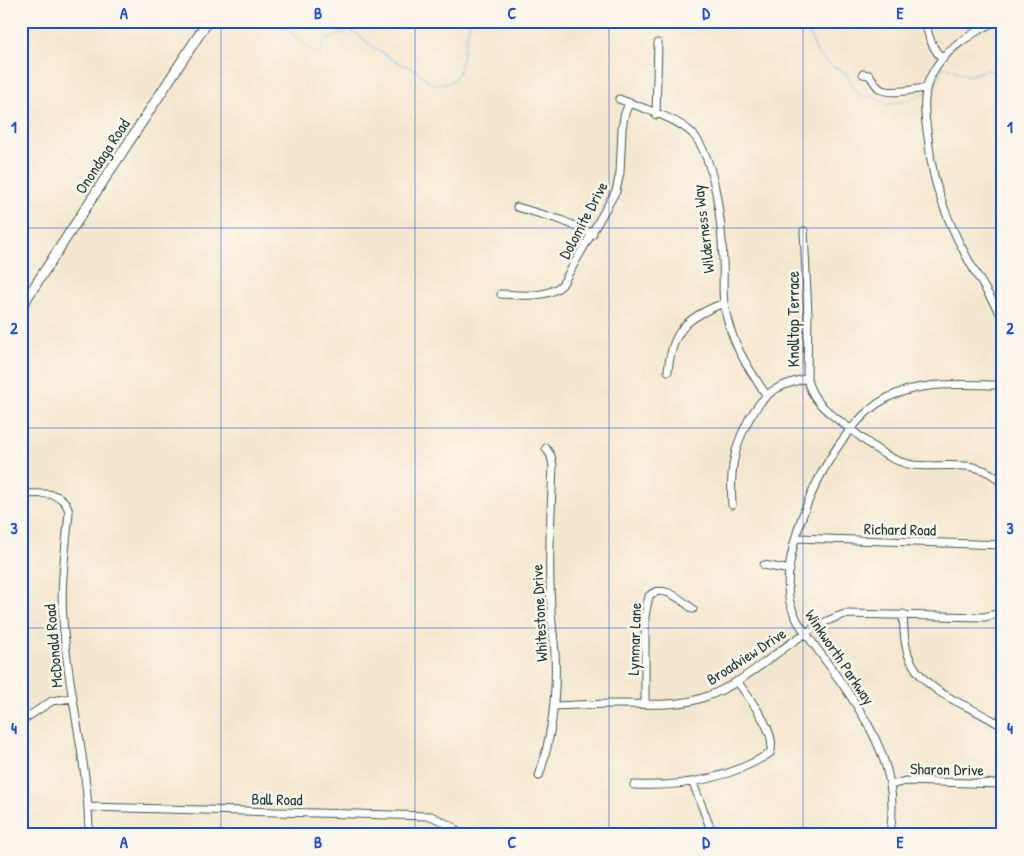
<svg xmlns="http://www.w3.org/2000/svg" width="1024" height="856" viewBox="0 0 1024 856" font-family="'Patrick Hand',sans-serif">
<style>
.lines{fill:none;stroke-linecap:round;stroke-linejoin:round}
.stream{stroke:#64b2de;stroke-width:1}
.minor-casing{stroke:#3f564b;stroke-width:9}
.major-casing{stroke:#3f564b;stroke-width:11}
.minor{stroke:#fff;stroke-width:7}
.major{stroke:#fff;stroke-width:9}
.grid{fill:none;stroke:#1d4ed8;stroke-width:1;stroke-opacity:0.55}
.labels{text-anchor:middle;stroke-width:5;stroke-linejoin:round;paint-order:stroke}
.street-label{font-size:16px;fill:#1f3d34;stroke:#fbf7ec}
.neatline{fill:none;stroke:#1d4ed8;stroke-width:2}
.grid-label{font-size:16px;text-anchor:middle;font-weight:bold;fill:#1d4ed8}
</style>
<rect width="100%" height="100%" fill="#fbf7ec"/>
<filter id="ink" filterUnits="userSpaceOnUse"><feTurbulence type="fractalNoise" baseFrequency=".02" numOctaves="2"/><feDisplacementMap in="SourceGraphic" scale="10" xChannelSelector="R" yChannelSelector="G"/><feConvolveMatrix kernelMatrix="1 2 1 2 8 2 1 2 1" color-interpolation-filters="sRGB"/></filter>
<filter id="wash" filterUnits="userSpaceOnUse"><feTurbulence type="fractalNoise" baseFrequency=".0096" numOctaves="4" result="noise"/><feDisplacementMap in="SourceGraphic" scale="20" xChannelSelector="R" yChannelSelector="G"/><feGaussianBlur stdDeviation="1.12" result="paint"/><feColorMatrix in="noise" values="0 0 0 0 0 0 0 0 0 0 0 0 0 0 0 0 0 1.4 0 .05"/><feComposite in="paint" operator="in"/></filter>
<g filter="url(#wash)">
<rect width="100%" height="100%" fill="#f4e7cf"/>
<g class="lines">
<!-- stream -->
<path class="stream" d="M 273,21 L 290,32 L 316,55 L 321,52 L 324,42 L 350,29 L 375,48 L 395,61 L 416,70 L 432,84 L 450,83 L 459,72 L 470,21
M 804,21 L 818,55 L 832,66 L 845,72 L 859,95 L 878,99 L 888,105 L 909,100 L 922,94
M 931,90 L 938,79 L 941,69 L 946,67 L 969,76 L 985,70 L 996,72 L 1003,81"/>
</g>
</g>
<g filter="url(#ink)">
<g class="lines">
<!-- minor casing -->
<g class="minor-casing">
<path id="minor" d="M 925,21 C 928,35 932,49 943,59
M 996,21 C 970,34 940,52 929,80 C 922,98 925,119 928,137 C 930,157 933,177 940,196 C 954,240 979,279 1003,318
M 863,74 L 869,75 C 873,79 875,85 879,88 C 888,96 915,89 926,88
M 619,99 C 641,108 675,117 692,133 C 716,158 722,227 723,261 C 724,275 722,289 724,303 C 729,339 747,367 767,396
M 656,115 L 658,43
M 517,207 L 561,220 L 593,234
M 804,231 L 808,314 L 807,378 C 811,403 835,417 853,431 C 872,446 889,461 913,465 C 944,469 981,456 1003,485
M 501,294 C 521,295 546,299 562,285 L 616,191 L 620,173 L 622,129 L 624,116 L 629,103
M 668,371 C 672,330 687,317 724,303
M 21,494 C 40,494 64,489 69,512 C 66,547 60,584 63,619 C 67,691 89,763 89,835
M 732,505 C 730,471 733,449 749,419 C 756,408 763,397 774,390 C 784,384 796,381 807,378
M 796,538 L 1003,545
M 764,565 L 790,570
M 903,614 C 904,631 904,649 912,663 C 931,698 973,705 1003,727
M 645,704 L 645,616 L 649,596 C 663,583 681,600 693,609
M 554,706 C 576,705 597,704 619,704 C 647,704 678,707 705,697 C 757,679 793,630 845,614 L 984,617 L 997,614 L 1003,607
M 21,721 L 52,701 L 72,698
M 998,723 L 1003,714
M 539,776 C 552,736 557,695 555,653 C 554,637 551,622 551,607 C 548,560 551,513 553,466 L 551,456 L 546,448
M 693,783 L 713,835
M 634,785 C 681,787 729,779 770,753 C 779,734 748,697 737,681
M 891,785 L 905,781 L 1003,784
M 88,807 L 431,816 L 453,827 L 460,835
M 889,835 C 892,826 892,817 892,808 C 893,738 835,677 798,622 C 794,614 790,606 789,598 C 781,539 834,425 887,398 C 922,380 965,385 1003,385"/>
</g>
<!-- major casing -->
<g class="major-casing">
<path id="major" d="M 1003,178 L 1003,212
M 21,307 L 208,21"/>
</g>
<!-- minor -->
<use href="#minor" class="minor"/>
<!-- major -->
<use href="#major" class="major"/>
</g>
</g>
<!-- grid -->
<path class="grid" d="M 221,21 L 221,835M 415,21 L 415,835M 609,21 L 609,835M 803,21 L 803,835M 21,228 L 1003,228M 21,428 L 1003,428M 21,628 L 1003,628"/>
<g class="labels">
<!-- street labels -->
<g class="street-label">
<text transform="translate(102 156) rotate(-57)" y="6">Onondaga Road</text>
<text transform="translate(583 220) rotate(-62)" y="6">Dolomite Drive</text>
<text transform="translate(703 229) rotate(-97)" y="6">Wilderness Way</text>
<text transform="translate(793 319) rotate(-90)" y="6">Knolltop Terrace</text>
<text transform="translate(900 529) rotate(1)" y="6">Richard Road</text>
<text transform="translate(539 613) rotate(-93)" y="6">Whitestone Drive</text>
<text transform="translate(634 639) rotate(-88)" y="6">Lynmar Lane</text>
<text transform="translate(53 646) rotate(-95)" y="6">McDonald Road</text>
<text transform="translate(746 656) rotate(-33)" y="6">Broadview Drive</text>
<text transform="translate(840 657) rotate(56)" y="6">Winkworth Parkway</text>
<text transform="translate(947 769) rotate(1)" y="6">Sharon Drive</text>
<text transform="translate(277 799) rotate(1)" y="6">Ball Road</text>
</g>
</g>
<!-- margin -->
<rect width="1024" height="856" fill="none" stroke="#fbf7ec" stroke-width="55"/>
<rect x="28" y="28" width="968" height="800" class="neatline"/>
<g class="grid-label">
<text x="124" y="19">A</text>
<text x="318" y="19">B</text>
<text x="512" y="19">C</text>
<text x="706" y="19">D</text>
<text x="900" y="19">E</text>
<text x="14" y="133">1</text>
<text x="1010" y="133">1</text>
<text x="14" y="334">2</text>
<text x="1010" y="334">2</text>
<text x="14" y="534">3</text>
<text x="1010" y="534">3</text>
<text x="14" y="734">4</text>
<text x="1010" y="734">4</text>
<text x="124" y="848">A</text>
<text x="318" y="848">B</text>
<text x="512" y="848">C</text>
<text x="706" y="848">D</text>
<text x="900" y="848">E</text>
</g>
</svg>
